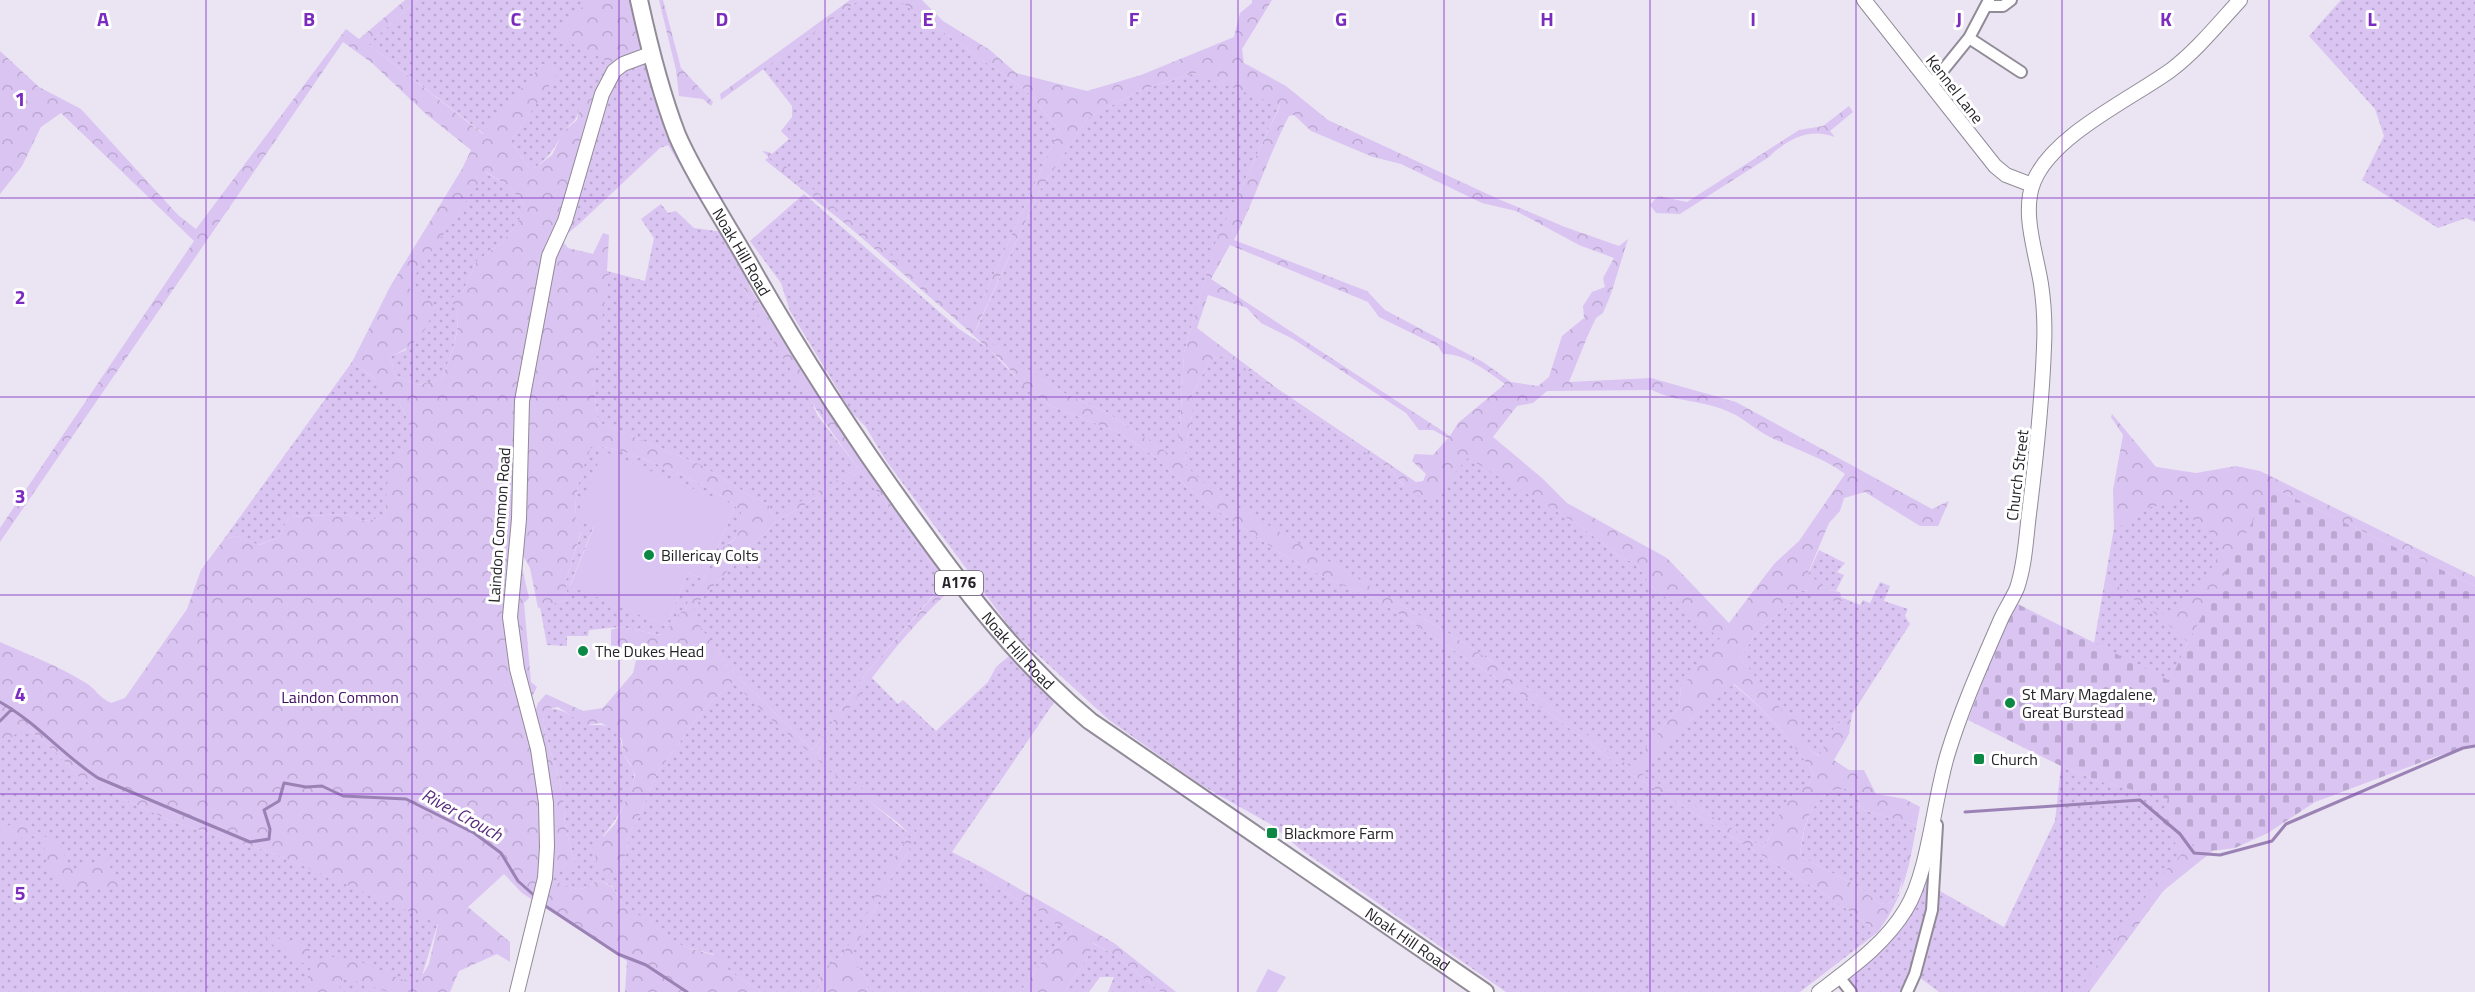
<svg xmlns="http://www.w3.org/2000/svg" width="2475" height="992" viewBox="0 0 2475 992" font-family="'Titillium Web',sans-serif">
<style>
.grass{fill:url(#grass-dots);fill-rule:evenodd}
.forest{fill:url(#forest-crowns);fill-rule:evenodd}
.cemetery{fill:url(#cemetery-stones)}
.pitch{fill:#dac4f2}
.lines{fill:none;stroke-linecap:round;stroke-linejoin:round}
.stream{stroke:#9b82b5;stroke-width:3}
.minor-casing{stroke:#918b98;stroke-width:14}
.tertiary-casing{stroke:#918b98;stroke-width:16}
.primary-casing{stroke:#918b98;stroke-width:20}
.minor{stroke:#fff;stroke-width:10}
.tertiary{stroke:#fff;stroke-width:14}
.primary{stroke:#fff;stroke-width:16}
.grid{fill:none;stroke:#7b2cbf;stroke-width:1.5;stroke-opacity:0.55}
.poi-dot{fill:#0b8843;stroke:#fff;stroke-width:2}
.labels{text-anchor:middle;stroke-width:6;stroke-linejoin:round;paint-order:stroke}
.shield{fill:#fff;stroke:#676569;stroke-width:1.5}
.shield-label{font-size:15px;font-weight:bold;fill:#262329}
.street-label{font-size:16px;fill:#262329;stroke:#fff}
.poi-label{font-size:16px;fill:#262329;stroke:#fff;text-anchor:start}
.park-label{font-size:16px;fill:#3e0b5f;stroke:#fff}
.water-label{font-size:18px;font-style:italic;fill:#582a7c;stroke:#fff}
.grid-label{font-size:20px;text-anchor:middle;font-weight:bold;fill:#7b2cbf;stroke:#fff;stroke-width:6;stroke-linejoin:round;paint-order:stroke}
</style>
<defs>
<pattern id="grass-dots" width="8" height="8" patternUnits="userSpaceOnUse" patternTransform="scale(1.5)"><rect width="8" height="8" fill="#dac4f2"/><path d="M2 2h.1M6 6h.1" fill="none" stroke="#bba8d0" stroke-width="1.8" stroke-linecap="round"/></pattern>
<pattern id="forest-crowns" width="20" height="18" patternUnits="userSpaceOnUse" patternTransform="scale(1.5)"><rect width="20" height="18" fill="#dac4f2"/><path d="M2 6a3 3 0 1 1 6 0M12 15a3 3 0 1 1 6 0" fill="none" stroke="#bba8d0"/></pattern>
<pattern id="cemetery-stones" width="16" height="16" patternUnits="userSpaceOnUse" patternTransform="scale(1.5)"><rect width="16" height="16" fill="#dac4f2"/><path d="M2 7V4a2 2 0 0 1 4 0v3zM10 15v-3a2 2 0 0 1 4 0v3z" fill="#bba8d0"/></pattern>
</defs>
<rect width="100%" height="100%" fill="#ebe4f3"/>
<!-- grass -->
<path class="grass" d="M 418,0 L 640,0 L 690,159 L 680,165 L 668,145 L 660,148 L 579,224 L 567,218 L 580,105 C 576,126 572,119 563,134 C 549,154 552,155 531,171 L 511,141 L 558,71 L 542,64 L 484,134 L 368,44 Z
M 859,0 L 898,0 L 1028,92 L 1059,130 L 984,296 L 966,324 L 887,257 L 765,160 L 789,139 L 781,131 L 792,117 L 792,106 L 763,69 Z
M 2341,0 L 2475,0 L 2475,222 L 2466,218 L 2438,228 L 2362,180 L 2384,136 L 2375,109 L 2309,36 Z
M 1195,73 L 1280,105 L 1216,242 L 1184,352 L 1180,429 L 1175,458 L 1106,412 L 1057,390 L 975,332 L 1040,190 L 1088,118 L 1139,91 Z
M 485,172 L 509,186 L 527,209 L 503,242 L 477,261 L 463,291 L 451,299 C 467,322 450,355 442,379 L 417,385 L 396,376 L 390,357 L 406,350 L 406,287 Z
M 804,194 L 959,329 L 988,348 L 1028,390 L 1051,406 L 1120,433 L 1158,459 L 1188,488 L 1218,511 L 1285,556 L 1326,578 L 1376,599 L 1549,713 L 1629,773 L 1834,900 L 1878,932 L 1800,992 L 1506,992 L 1300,849 L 1272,825 L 1201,785 L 1109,720 L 1015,634 L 887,462 L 865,426 L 852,413 L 790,311 L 781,283 L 750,241 Z
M 661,204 L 668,213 L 676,211 L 694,228 L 716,231 L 723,239 L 737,266 L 745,291 L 807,393 L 818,416 L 858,468 L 774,518 L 768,504 L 751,496 L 701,465 L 598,422 L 593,380 L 607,271 L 645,281 L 654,238 L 641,219 Z
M 1226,355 L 1392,471 L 1403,485 L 1431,498 L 1468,457 L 1579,525 L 1621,558 L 1636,563 L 1652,587 L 1721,638 L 1681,688 L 1679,707 L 1645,749 L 1642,760 L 1630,767 L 1617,759 L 1505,670 L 1442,629 L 1215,494 L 1186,466 L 1185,449 L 1192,416 L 1192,395 L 1210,360 Z
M 352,362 L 393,392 L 411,425 L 413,443 L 386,502 L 385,517 L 364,521 L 345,514 L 289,517 L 279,537 L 258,545 L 237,536 L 224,539 Z
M 2125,434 L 2133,450 L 2156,467 L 2271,487 L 2188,642 L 2170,682 L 2094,643 L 2114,528 Z
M 590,447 C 598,447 607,447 614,449 C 643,456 722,490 741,511 C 741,530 741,537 723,547 L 716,569 L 688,602 L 685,610 C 674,615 672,628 662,635 L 620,627 L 589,630 L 588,636 L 567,636 L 567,646 L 547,645 L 540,607 L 567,600 L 566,580 L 581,533 C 568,505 581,474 590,447 ZM 735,506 L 704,579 L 688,573 L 666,626 L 570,585 L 594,526 L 575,518 Z
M 861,471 L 941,576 L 941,586 L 864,676 L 813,750 L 724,663 L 721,654 L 690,615 L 696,605 L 731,567 L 736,555 L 765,534 L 773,524 Z
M 1819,550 L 1845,563 L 1837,572 L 1844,575 L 1836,591 L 1827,590 L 1808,574 Z
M 1880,582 L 1890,586 L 1884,601 L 1908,609 L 1905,616 L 1910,624 L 1852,714 L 1835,726 L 1820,756 L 1812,752 L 1740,657 L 1759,630 L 1792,602 L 1792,592 L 1809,590 L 1842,600 L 1841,597 L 1860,605 L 1863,600 L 1870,603 Z
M 1015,651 L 1059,695 L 952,852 L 983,868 L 986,882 L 1043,913 L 1055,924 L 1071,929 L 1072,933 L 1047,955 L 1020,992 L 868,992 L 867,979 L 851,956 L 892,876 L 909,850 L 908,837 C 882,872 871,921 843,953 C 838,960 828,965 821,971 L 818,992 L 762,992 L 729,971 L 713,954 L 684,947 L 661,932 L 622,903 L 612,886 L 599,880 L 580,890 L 545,878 L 546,867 L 574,862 L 565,824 L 563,793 L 545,732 L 543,716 L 546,709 C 562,707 570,716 584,723 C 593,728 603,721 614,730 C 624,739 620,746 624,755 C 627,763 634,766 634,775 C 635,791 613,825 603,836 L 617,871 L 627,852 L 628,834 L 638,819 L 657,773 L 705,708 L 733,682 L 808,751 L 908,833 C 881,802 847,781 817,753 L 871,677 L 898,704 L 903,700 L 936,731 L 988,682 L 996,667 Z
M 1733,684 C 1766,710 1791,740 1814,774 L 1809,784 L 1789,798 L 1764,848 L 1638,772 L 1693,718 Z
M 0,708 L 51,747 L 81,779 L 171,821 L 273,853 L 438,923 L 417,992 L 0,992 Z
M 2061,766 L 2098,781 L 2169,799 L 2204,852 L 2163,891 L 2089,992 L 1939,992 L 1915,974 L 1907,992 L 1851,992 L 1839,977 L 1908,905 L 1936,801 L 1938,890 L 2004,927 L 2055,821 Z
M 1833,789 L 1847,789 L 1858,795 L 1860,809 L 1915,825 C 1909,847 1905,884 1894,901 L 1880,904 L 1859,887 L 1800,856 C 1805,824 1806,808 1833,789 Z
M 1092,943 L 1113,954 L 1161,992 L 1108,992 L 1114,977 L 1100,977 L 1089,992 L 1065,992 L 1089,955 Z"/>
<!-- forest -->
<path class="forest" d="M 405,0 L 418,0 L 368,44 L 483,134 L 542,64 L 559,71 L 511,141 L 531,171 L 552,155 L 563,132 L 577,120 L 580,105 L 588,91 L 608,80 L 568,218 L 579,224 L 561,239 L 568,248 L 593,254 L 603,233 L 609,235 L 607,271 L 609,273 L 593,380 L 598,422 L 701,465 L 751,496 L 768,504 L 774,517 L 858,468 C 817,413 778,354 746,292 C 735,272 733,249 716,231 L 720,231 L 680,165 L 686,162 L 741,261 L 750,288 L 804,375 L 853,449 L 953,588 C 899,635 860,695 817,753 L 918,834 L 917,837 L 846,784 L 773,721 L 733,682 L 705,708 L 657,773 L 638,819 L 628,834 L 627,852 L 617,871 L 607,875 L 597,864 L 594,847 L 615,824 L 632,787 L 635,775 L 631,765 L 623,754 L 622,740 L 613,729 L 601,723 L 585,725 L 558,707 L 547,709 L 543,716 L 545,732 L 563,793 L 565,824 L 574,862 L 569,868 L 553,871 L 546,868 L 545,878 L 580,890 L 599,880 L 612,887 L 622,903 L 684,947 L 725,958 L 729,971 L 762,992 L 625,992 L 627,961 L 522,893 L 504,874 L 468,907 L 510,942 L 510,962 L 497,954 L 459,971 L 450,992 L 388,992 L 343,977 L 338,992 L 306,992 L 306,982 L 311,968 L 265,940 L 266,936 L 305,944 L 310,949 L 307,959 L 312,962 C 346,945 384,975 417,985 L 429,964 L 438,924 L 273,853 L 171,821 L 81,779 L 51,747 L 29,730 L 16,734 L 0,746 L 0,642 C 29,655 59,666 86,683 C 96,689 97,696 111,703 L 125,698 L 187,609 L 201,570 L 224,539 L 237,536 L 259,545 L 279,537 L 289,517 L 345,514 L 364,521 L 385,517 L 387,484 L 393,457 L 413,443 C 408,400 384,385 352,362 L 391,285 L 462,169 L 471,150 L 426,114 L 372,63 L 343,42 L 0,542 L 0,528 L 194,241 L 61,113 L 41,127 L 22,166 L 0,194 L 0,51 L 39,87 L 81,109 L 178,215 L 196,229 L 346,29 L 359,39 ZM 486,172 L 509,186 L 527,209 L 503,242 L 477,261 L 463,291 L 450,299 C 468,322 450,354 442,379 L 417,385 L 396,376 L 390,357 C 414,346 431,331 433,303 L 407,287 ZM 591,447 C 598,447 607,447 614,449 C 643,456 722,490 741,511 C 740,530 741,538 723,547 L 715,569 L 688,602 L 685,610 C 674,615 672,628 661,635 L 620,627 L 611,630 L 611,645 L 638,652 L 633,673 L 603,708 L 583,711 L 546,694 L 538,703 L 532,722 L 527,707 L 537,687 L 531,682 L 524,603 L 529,598 L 522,567 L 517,562 L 518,547 L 530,568 L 538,608 L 567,600 L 566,580 L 581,532 C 568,505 581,474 591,447 ZM 861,471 L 941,576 L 941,587 L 864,676 L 813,750 L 724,663 L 721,654 L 691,615 L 696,605 L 731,567 L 736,555 L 765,534 L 773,524 Z
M 582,0 L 640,0 L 650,54 L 623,64 L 605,60 L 557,36 L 584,5 Z
M 659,0 L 663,0 L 681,68 L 713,102 L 711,106 L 703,99 L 679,96 L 676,70 Z
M 850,0 L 859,0 L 721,100 L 720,94 Z
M 898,0 L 922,0 L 943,21 L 990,50 L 1016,73 L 1087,91 L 1141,75 L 1234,37 L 1240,13 L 1252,3 L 1252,0 L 1272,0 L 1242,49 L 1244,63 L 1286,86 L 1328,120 L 1496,198 L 1565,227 L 1619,246 L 1628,239 L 1611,294 L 1603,313 L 1596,318 L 1588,335 L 1569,382 L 1651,378 L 1736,402 L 1932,509 L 1949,501 L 1938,526 L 1920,526 L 1865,492 L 1844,498 L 1840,511 L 1829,523 L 1808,573 L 1827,590 L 1840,592 L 1842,601 L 1819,600 L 1809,590 L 1792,592 L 1792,602 L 1759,630 L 1740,657 L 1787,717 L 1805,712 L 1798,732 L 1812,752 L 1819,756 L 1835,726 L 1852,714 L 1849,734 L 1834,760 L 1849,770 L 1864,770 L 1876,794 L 1905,799 L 1920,807 C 1910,858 1909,889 1878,932 L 1834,900 L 1629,773 L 1549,713 L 1376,599 L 1326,578 L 1285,556 L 1218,511 L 1188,488 L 1158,459 L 1120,433 L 1051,406 L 1027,390 L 1004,363 L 963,326 L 762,151 L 769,152 L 968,320 L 984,296 L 1059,130 L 1028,92 ZM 1195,73 L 1280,106 L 1216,241 L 1184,352 L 1180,429 L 1174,457 L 1106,412 L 1057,390 L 975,331 L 1040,190 L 1088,118 L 1139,91 ZM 1294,115 L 1311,131 L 1373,157 L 1401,164 L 1482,203 L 1516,211 L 1579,245 L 1614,258 L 1603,278 L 1605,287 L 1592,292 L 1583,306 L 1584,318 L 1562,336 L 1549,377 L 1538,386 L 1511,382 L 1483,362 L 1385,310 L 1367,291 L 1234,240 C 1255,200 1268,156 1289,116 ZM 1230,245 L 1368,302 L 1379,317 L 1438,346 L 1443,354 C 1464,353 1489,372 1505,384 L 1458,423 L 1450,436 L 1211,279 ZM 1208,295 L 1247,308 L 1261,323 L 1293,339 L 1406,413 L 1419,430 L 1433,430 L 1448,438 L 1433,455 L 1415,454 L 1412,461 L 1426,474 L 1423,481 L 1416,482 L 1278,389 L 1197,328 ZM 1226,355 L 1392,471 C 1403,485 1413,497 1431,499 L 1468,458 L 1579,525 L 1621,558 L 1636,563 L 1652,587 L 1720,638 L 1681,688 L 1679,707 L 1645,749 L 1641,760 L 1630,766 L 1618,759 L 1505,670 L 1442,629 L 1216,494 L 1186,466 L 1185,449 L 1192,416 L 1192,395 L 1210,360 ZM 1652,390 C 1676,402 1702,400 1727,411 C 1743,417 1755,430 1770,437 C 1796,450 1822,457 1845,474 L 1799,541 L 1774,564 L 1729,623 L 1667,558 L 1567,503 L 1542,478 L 1493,437 L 1517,406 L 1533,403 L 1547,391 ZM 1734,684 C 1766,710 1791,740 1814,774 L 1809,784 C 1784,791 1776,827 1764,848 L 1639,772 L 1693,718 ZM 1833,789 L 1847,789 L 1858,795 L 1860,809 L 1915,825 L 1907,853 L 1901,890 L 1894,901 L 1880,904 L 1859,887 L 1800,856 C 1804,825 1806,808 1833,789 Z
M 1849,106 L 1853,112 L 1830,131 L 1835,137 C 1810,127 1787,139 1769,157 L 1680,214 L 1656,213 L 1650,205 L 1658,196 L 1687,202 L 1799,130 L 1823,126 Z
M 2112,414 L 2156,467 L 2196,473 L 2236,466 L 2260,471 L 2475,577 L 2475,586 L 2275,489 L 2203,621 L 2188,642 L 2151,610 L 2133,599 L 2104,589 L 2105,581 L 2148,600 L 2162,614 L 2170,615 C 2187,590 2218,574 2221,542 L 2188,515 L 2190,498 C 2172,500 2158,508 2141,508 L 2127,524 L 2114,528 L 2113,490 L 2123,435 L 2111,417 Z
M 26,820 L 37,831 L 62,848 L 67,864 L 76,869 L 107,858 L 114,878 L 125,881 L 118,888 L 71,888 L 51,876 L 44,852 L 45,842 L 33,836 L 0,841 L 0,828 Z
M 2160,821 L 2203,851 L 2214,850 L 2163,891 L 2089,992 L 2078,992 L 2162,874 L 2181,855 L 2171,835 L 2159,827 Z
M 908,837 L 912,840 L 909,850 L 892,876 L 851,956 L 867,979 L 868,992 L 818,992 L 821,971 L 842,955 L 859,928 L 893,860 Z
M 983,868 L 1114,943 L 1176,992 L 1161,992 L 1113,954 L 1093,943 L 1089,955 L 1065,992 L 1020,992 L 1047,955 L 1072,933 L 1071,929 L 1055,924 L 1043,913 L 986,882 Z"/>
<!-- cemetery -->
<path class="cemetery" d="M 2271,487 L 2475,586 L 2475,745 L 2438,756 L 2315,802 L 2268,833 L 2235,848 L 2204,852 L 2160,821 L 2168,799 L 2098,781 L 2061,766 L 1968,720 L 2007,618 L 2010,600 L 2170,681 L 2188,642 Z"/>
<!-- pitch -->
<path class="pitch" d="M 603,451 L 735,506 L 704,579 L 688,573 L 666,626 L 570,586 L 594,527 L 575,519 Z
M 1268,969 L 1286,977 L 1277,992 L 1256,992 Z"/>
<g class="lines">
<!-- stream -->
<path class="stream" d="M 0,702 C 36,722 63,755 98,778 L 250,842 L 269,839 L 270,829 L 264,810 L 279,801 L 284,783 L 306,787 L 322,786 L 343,796 L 406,799 L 474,833 L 501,853 L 518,881 L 537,898
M 0,721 L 12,709
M 1965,812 L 2140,800 L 2180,834 L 2194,853 L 2220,855 L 2272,841 L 2286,824 L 2463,748 L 2475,746
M 544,905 L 618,954 L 646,965 L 687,992"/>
<!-- minor casing -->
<g class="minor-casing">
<path id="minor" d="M 1987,6 L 2003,6 L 2011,0
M 1969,38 L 2021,72
M 1931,85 L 1969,38 L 1989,0
M 1839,977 L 1851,992
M 1907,992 L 1915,974 L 1932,910 L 1937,825"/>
</g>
<!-- tertiary casing -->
<g class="tertiary-casing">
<path id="tertiary" d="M 1864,0 L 1995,166 L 2006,175 L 2032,185
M 517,992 L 545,878 L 547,847 L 546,803 L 538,749 L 517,669 L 510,617 L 519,519 L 522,401 L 549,256 L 565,221 L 602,94 L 614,71 L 623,64 L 650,54
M 1819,992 C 1852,967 1885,944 1906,909 C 1929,872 1934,797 1948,753 C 1962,707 1982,663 2001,619 C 2006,608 2013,598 2017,588 C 2025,565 2026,538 2029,514 C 2036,458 2042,403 2044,347 C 2045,327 2044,304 2041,284 C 2036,252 2021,212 2034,181 C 2053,135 2131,99 2171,70 C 2197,50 2218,24 2240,0"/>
</g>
<!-- primary casing -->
<g class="primary-casing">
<g id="primary">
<path id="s1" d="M 639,0 C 649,46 660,91 677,135 C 694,175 726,223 748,262 C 800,354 857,442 920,528 C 971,599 1023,665 1090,721 L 1485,992"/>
</g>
</g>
<!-- minor -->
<use href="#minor" class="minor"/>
<!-- tertiary -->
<use href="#tertiary" class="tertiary"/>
<!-- primary -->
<use href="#primary" class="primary"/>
</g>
<!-- grid -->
<path class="grid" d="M 206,0 L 206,992M 412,0 L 412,992M 619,0 L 619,992M 825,0 L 825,992M 1031,0 L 1031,992M 1238,0 L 1238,992M 1444,0 L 1444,992M 1650,0 L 1650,992M 1856,0 L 1856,992M 2062,0 L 2062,992M 2269,0 L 2269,992M 0,198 L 2475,198M 0,397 L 2475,397M 0,595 L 2475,595M 0,794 L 2475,794"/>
<!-- markers -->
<g class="poi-dot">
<circle cx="649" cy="555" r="6"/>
<circle cx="583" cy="651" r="6"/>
<circle cx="2010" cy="703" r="6"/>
<rect x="1973" y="753" width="12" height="12" rx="3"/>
<rect x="1266" y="827" width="12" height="12" rx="3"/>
</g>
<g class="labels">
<!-- shield labels -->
<rect class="shield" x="935" y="571" width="48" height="24" rx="4.5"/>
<g class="shield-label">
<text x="959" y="588">A176</text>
</g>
<!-- street labels -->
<g class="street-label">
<text transform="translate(1955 89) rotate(52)" y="6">Kennel Lane</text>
<text dy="6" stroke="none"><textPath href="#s1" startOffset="274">Noak Hill Road</textPath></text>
<text transform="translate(2017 475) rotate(-83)" y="6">Church Street</text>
<text transform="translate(499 525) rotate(-86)" y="6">Laindon Common Road</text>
<text dy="6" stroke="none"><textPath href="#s1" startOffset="760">Noak Hill Road</textPath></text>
<text dy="6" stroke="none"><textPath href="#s1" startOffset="1246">Noak Hill Road</textPath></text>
</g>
<!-- poi labels -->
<g class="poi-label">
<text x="661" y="561">Billericay Colts</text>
<text x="595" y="657">The Dukes Head</text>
<text x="2022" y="700">St Mary Magdalene,<tspan x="2022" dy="18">Great Burstead</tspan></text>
<text x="1991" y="765">Church</text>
<text x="1284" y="839">Blackmore Farm</text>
</g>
<!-- park labels -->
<g class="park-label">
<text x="340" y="703">Laindon Common</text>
</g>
<!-- water labels -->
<g class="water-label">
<text transform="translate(462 815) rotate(29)" y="6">River Crouch</text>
</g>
</g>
<g class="grid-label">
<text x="103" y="26">A</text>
<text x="309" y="26">B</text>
<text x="516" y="26">C</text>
<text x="722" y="26">D</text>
<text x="928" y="26">E</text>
<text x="1134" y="26">F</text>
<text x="1341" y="26">G</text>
<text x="1547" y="26">H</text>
<text x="1753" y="26">I</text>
<text x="1959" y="26">J</text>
<text x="2166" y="26">K</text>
<text x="2372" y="26">L</text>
<text x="20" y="106">1</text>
<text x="20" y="304">2</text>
<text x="20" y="503">3</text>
<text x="20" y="701">4</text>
<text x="20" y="900">5</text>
</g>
</svg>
